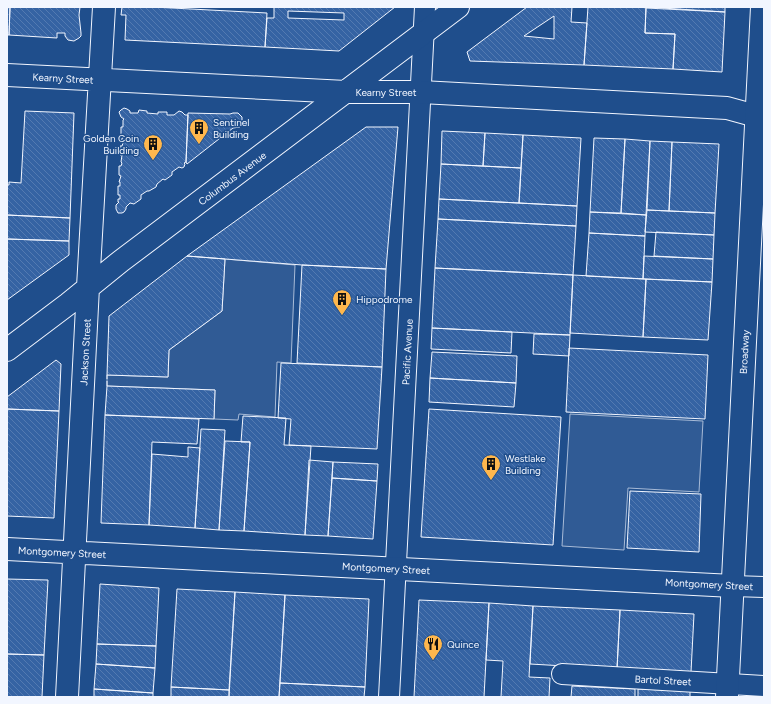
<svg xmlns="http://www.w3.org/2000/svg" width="771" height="704" viewBox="0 0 771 704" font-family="Figtree,sans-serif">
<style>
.parking{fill:#305b95;stroke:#a8bbd7}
.building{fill:url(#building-back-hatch);stroke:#f2f6ff;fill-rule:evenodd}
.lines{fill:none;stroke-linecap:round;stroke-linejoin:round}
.street-casing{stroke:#f2f6ff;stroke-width:22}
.secondary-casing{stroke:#f2f6ff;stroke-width:24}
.primary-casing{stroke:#f2f6ff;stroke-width:24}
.street{stroke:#1f4e8c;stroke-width:20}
.secondary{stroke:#1f4e8c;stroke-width:22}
.primary{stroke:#1f4e8c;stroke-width:22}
.fence{stroke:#f2f6ff;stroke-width:1;stroke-dasharray:5 2;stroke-linecap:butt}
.labels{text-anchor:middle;stroke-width:3;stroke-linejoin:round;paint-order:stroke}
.street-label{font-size:10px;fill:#f2f6ff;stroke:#1f4e8c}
.poi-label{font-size:10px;fill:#f2f6ff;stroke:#1f4e8c;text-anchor:start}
</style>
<defs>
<pattern id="building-back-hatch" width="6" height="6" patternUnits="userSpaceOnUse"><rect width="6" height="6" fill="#3563a3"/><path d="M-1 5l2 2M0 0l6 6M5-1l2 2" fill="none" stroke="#537ab1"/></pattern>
</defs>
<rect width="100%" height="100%" fill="#1f4e8c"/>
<!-- parking -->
<path class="parking" d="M 225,259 L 295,265 L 291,363 L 277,362 L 275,417 L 239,414 L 238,420 L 214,419 L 215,390 L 107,386 L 107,375 L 168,377 L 169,350 L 222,311 Z
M 570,414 L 703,421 L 699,492 L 628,488 L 624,550 L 562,546 Z"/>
<!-- building -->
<path class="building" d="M 7,7 L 10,7 L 9,35 L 7,35 Z
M 10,7 L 80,7 L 79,15 L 81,33 L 81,36 L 79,38 L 74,41 L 68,40 L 65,36 L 65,33 L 57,33 L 57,38 L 9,35 Z
M 122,7 L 153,7 L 267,13 L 265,47 L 125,40 L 126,15 L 121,15 Z
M 274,7 L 395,7 L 339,51 L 265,47 L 267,18 L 274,18 ZM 288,11 L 344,13 L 344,20 L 288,18 Z
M 527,7 L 572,7 L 571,22 L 587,23 L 584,65 L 470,61 L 467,52 ZM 554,16 L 554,39 L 524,36 Z
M 588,7 L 646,7 L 645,33 L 675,34 L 673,69 L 584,65 Z
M 646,7 L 725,7 L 725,12 Z
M 646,8 L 725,12 L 722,72 L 673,69 L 675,34 L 645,33 Z
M 124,108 L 127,109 L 130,111 L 130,113 L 138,113 L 139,110 L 147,111 L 147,113 L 158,114 L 158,112 L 167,112 L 167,115 L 174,115 L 179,111 L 182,112 L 185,115 L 188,115 L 186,162 L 184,163 L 185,164 L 184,167 L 182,168 L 179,167 L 172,172 L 172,175 L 165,180 L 163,179 L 157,184 L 156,187 L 149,191 L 147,191 L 141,195 L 141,199 L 134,204 L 130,203 L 126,207 L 126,209 L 124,212 L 122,213 L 118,213 L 116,209 L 116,205 L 119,202 L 118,202 L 118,199 L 120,199 L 120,195 L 118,195 L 118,186 L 120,186 L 120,182 L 119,182 L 121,176 L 119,175 L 119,166 L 121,166 L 122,163 L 121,162 L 122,155 L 120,155 L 120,146 L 122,146 L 123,143 L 121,142 L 121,139 L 123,139 L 123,136 L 121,135 L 121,127 L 123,127 L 123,120 L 124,119 L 121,117 L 119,112 L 121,110 Z
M 25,111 L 74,113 L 70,218 L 7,215 L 7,185 L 9,185 L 9,182 L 21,183 Z
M 188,113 L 230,114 L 233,113 L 238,113 L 242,117 L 242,123 L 240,127 L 233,128 L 187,164 L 186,162 Z
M 366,127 L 398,127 L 386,269 L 302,265 L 187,256 Z
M 442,131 L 485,133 L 483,166 L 441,164 Z
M 485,133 L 523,135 L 521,168 L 483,166 Z
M 523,135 L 581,138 L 577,206 L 519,203 Z
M 594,138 L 625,139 L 621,213 L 590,212 Z
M 625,139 L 650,141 L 646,215 L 621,213 Z
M 650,141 L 672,142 L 669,211 L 647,210 Z
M 672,142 L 719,144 L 715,213 L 669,211 Z
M 441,164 L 521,168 L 519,203 L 439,199 Z
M 439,199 L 577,206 L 576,226 L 438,219 Z
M 647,210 L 715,213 L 714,235 L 645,232 Z
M 590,212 L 646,215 L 645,236 L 589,233 Z
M 7,215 L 70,218 L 69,241 L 7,239 Z
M 438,219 L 576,226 L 573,275 L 435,268 Z
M 656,232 L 714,235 L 713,259 L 654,256 Z
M 589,233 L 645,236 L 643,279 L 586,276 Z
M 7,239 L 69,241 L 69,255 L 7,300 Z
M 187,256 L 225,259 L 222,311 L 169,350 L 168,377 L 107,375 L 109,316 Z
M 644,256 L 713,259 L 712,282 L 643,279 Z
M 302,265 L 386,269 L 382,367 L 297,363 Z
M 435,268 L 573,275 L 570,335 L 432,328 Z
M 573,275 L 646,279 L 643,337 L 570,333 Z
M 646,279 L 712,282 L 708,340 L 643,337 Z
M 432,328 L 512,332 L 511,353 L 431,349 Z
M 534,334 L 570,335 L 569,356 L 533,354 Z
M 569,348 L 708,355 L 705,419 L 566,412 Z
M 432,352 L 517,356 L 516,383 L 430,378 Z
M 56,360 L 61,364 L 59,411 L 7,409 L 7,397 Z
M 281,363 L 382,367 L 377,449 L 289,445 L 291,419 L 278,418 Z
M 430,378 L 516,383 L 514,407 L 429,402 Z
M 107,386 L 215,390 L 214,419 L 105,415 Z
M 7,409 L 59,411 L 54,518 L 7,516 Z
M 429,409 L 561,417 L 553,545 L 421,537 Z
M 105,415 L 199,419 L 197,444 L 152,442 L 149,525 L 101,523 Z
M 243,416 L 286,418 L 284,445 L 311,446 L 305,535 L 244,531 L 250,442 L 241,442 Z
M 201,429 L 225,430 L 219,530 L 195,528 Z
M 225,441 L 250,442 L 244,531 L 219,530 Z
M 188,447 L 200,448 L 195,528 L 149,525 L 152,454 L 188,457 Z
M 309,460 L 333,462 L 328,536 L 305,535 Z
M 333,462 L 378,464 L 377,481 L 332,478 Z
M 332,478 L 377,481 L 373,539 L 328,536 Z
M 630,491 L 701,494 L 699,552 L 627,548 Z
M 7,579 L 48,580 L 44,655 L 7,654 Z
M 100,584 L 159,588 L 156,646 L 97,644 Z
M 177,589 L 235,592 L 229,690 L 171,687 Z
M 235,592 L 285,595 L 279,697 L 229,697 Z
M 285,595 L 369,599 L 365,687 L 280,683 Z
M 419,600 L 489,603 L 484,697 L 414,697 Z
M 489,603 L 533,606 L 529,677 L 550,678 L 549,697 L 501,697 L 503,661 L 486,660 Z
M 533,606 L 620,610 L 617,669 L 530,664 Z
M 620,610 L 694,614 L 691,672 L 617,669 Z
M 97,644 L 156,646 L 155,668 L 96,664 Z
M 7,654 L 44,655 L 42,697 L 7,697 Z
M 96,664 L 155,668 L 153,693 L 94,689 Z
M 280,683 L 365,687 L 364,697 L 279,697 Z
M 572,686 L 635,689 L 635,697 L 571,697 Z
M 171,687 L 229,690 L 229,697 L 171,697 Z
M 94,689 L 153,693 L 153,697 L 94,697 Z
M 638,689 L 690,691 L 690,697 L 638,697 Z"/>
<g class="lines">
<!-- street casing -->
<g class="street-casing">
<path id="street" d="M 733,586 L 764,587
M 562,674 L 764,686
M 389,697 L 425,7"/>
</g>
<!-- secondary casing -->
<g class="secondary-casing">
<path id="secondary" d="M 7,75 L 346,92 L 421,92 L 727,108 L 756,116
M 7,350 L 68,304 L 121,261 L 458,7
M 7,549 L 733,586
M 67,697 L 88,287 L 104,7"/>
</g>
<!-- primary casing -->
<g class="primary-casing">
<path id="primary" d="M 727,697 L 762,7"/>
</g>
<!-- street -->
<use href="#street" class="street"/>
<!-- secondary -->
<use href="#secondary" class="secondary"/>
<!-- primary -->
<use href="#primary" class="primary"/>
<!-- fence -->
<path class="fence" d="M 107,386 L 107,375"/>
</g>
<!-- icons -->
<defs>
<g id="building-pin" transform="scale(1)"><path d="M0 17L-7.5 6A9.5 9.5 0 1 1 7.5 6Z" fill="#ffb74d" stroke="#1f4e8c"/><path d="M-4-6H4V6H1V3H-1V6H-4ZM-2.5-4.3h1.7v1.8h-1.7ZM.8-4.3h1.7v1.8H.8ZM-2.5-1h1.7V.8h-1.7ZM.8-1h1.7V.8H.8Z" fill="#111"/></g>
<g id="restaurant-pin" transform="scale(1)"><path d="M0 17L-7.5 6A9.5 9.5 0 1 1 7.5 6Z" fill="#ffb74d" stroke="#1f4e8c"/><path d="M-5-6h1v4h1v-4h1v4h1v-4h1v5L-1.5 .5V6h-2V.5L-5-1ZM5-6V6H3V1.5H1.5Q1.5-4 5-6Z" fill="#111"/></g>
</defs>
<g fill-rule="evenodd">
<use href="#building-pin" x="199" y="128"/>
<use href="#building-pin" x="153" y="144"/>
<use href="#building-pin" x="342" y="299"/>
<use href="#building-pin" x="491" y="464"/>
<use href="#restaurant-pin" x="433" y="644"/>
</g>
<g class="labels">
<!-- street labels -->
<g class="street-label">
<text transform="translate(63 78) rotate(3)" y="4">Kearny Street</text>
<text x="386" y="96">Kearny Street</text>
<text transform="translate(232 178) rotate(-37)" y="4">Columbus Avenue</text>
<text transform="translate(85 352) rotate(-87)" y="4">Jackson Street</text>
<text transform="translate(407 352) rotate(-87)" y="4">Pacific Avenue</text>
<text transform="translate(744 352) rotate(-87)" y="4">Broadway</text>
<text transform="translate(62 552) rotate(3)" y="4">Montgomery Street</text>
<text transform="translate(386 568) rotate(3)" y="4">Montgomery Street</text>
<text transform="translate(709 584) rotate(3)" y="4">Montgomery Street</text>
<text transform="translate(663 680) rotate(3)" y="4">Bartol Street</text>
</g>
<!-- poi labels -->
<g class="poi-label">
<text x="213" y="126">Sentinel<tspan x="213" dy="12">Building</tspan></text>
<text x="139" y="142" text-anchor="end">Golden Coin<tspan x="139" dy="12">Building</tspan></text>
<text x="356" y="303">Hippodrome</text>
<text x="505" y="462">Westlake<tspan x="505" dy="12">Building</tspan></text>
<text x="447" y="648">Quince</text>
</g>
</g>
<!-- border -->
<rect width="771" height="704" fill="none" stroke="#f2f6ff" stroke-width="16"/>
</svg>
